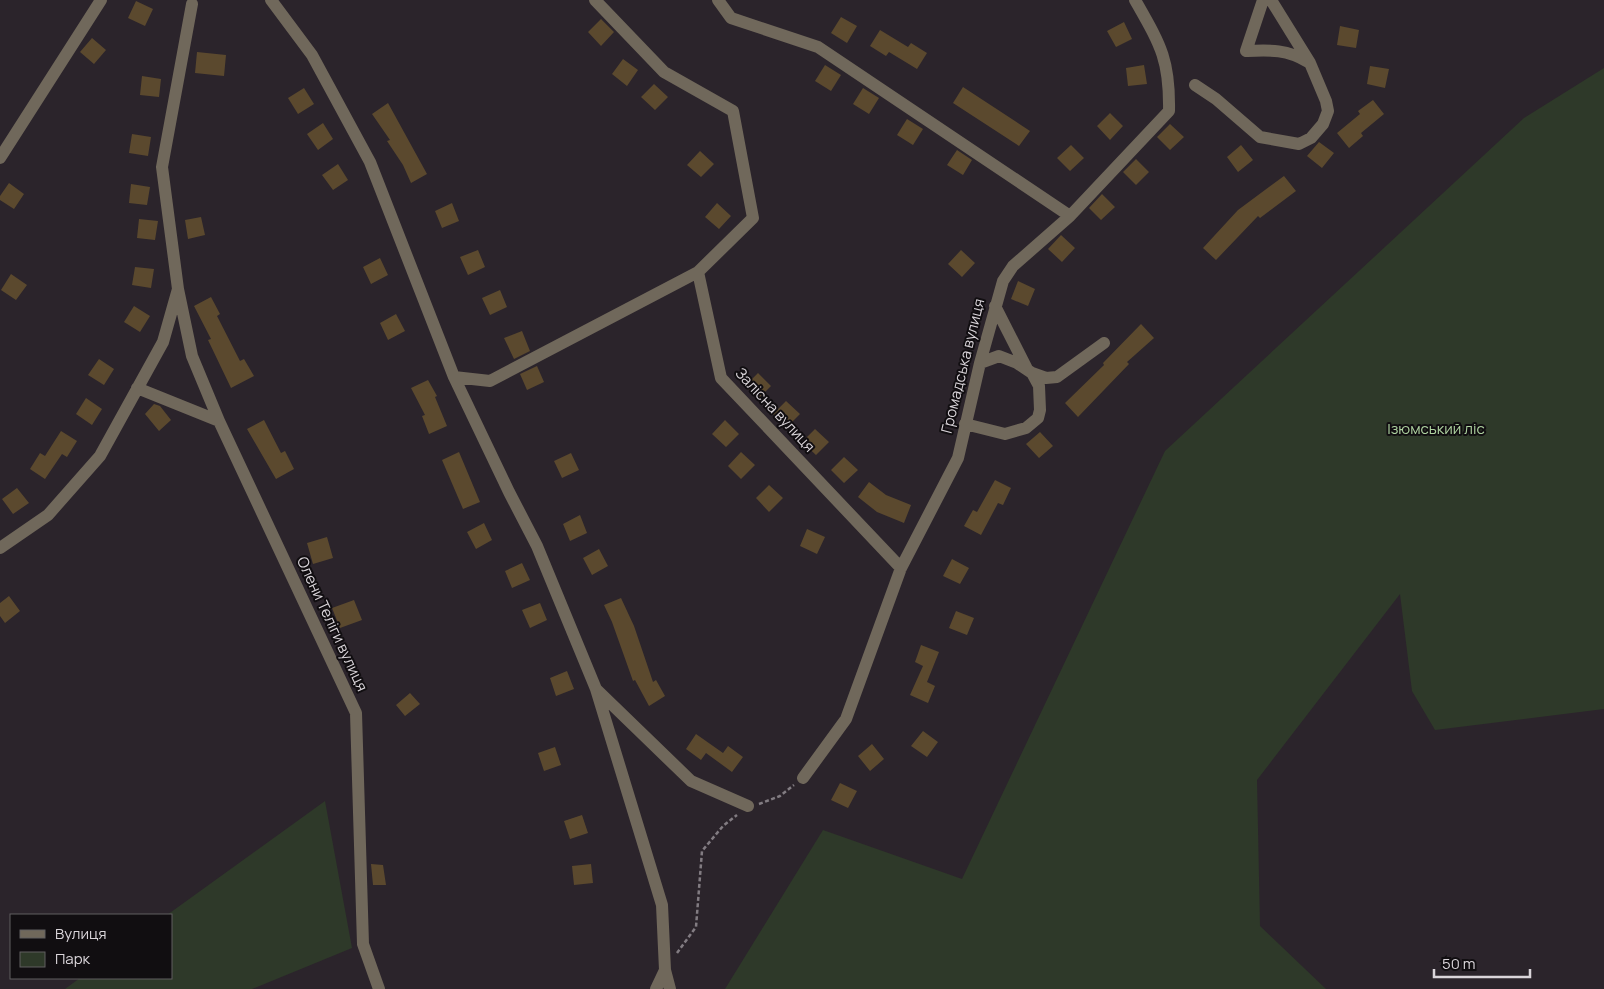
<svg xmlns="http://www.w3.org/2000/svg" width="1604" height="989" viewBox="0 0 1604 989" font-family="Manrope,sans-serif">
<style>
.green{fill:#2e3929}
.building{fill:#5b492e}
.lines{fill:none;stroke-linecap:round;stroke-linejoin:round}
.path{stroke:#827c82;stroke-width:2.5;stroke-dasharray:4 2.5;stroke-linecap:butt}
.minor{stroke:#70685b;stroke-width:12}
.labels{text-anchor:middle;stroke-width:4;stroke-linejoin:round;paint-order:stroke}
.street-label{font-size:15px;fill:#dad5da;stroke:#110e11}
.park-label{font-size:15px;fill:#aed2a0;stroke:#110e11}
</style>
<rect width="100%" height="100%" fill="#2b242b"/>
<!-- green -->
<path class="green" d="M 1604,68 L 1604,709 L 1435,730 L 1412,691 L 1400,594 L 1257,780 L 1260,926 L 1326,989 L 725,989 L 823,830 L 962,879 L 1165,451 L 1524,118 Z
M 325,801 L 352,948 L 252,989 L 65,989 L 80,978 L 171,978 L 171,915 L 167,915 Z"/>
<!-- building -->
<path class="building" d="M 136,1 L 153,9 L 145,26 L 128,18 Z
M 841,17 L 857,26 L 847,43 L 831,33 Z
M 601,19 L 614,32 L 601,46 L 588,32 Z
M 1124,22 L 1132,39 L 1116,47 L 1107,31 Z
M 1340,26 L 1359,30 L 1356,48 L 1337,45 Z
M 880,30 L 908,47 L 911,43 L 927,53 L 917,69 L 889,52 L 886,56 L 870,46 Z
M 92,38 L 106,50 L 94,64 L 80,52 Z
M 197,52 L 226,55 L 224,76 L 195,73 Z
M 623,59 L 638,70 L 627,86 L 612,74 Z
M 825,65 L 841,75 L 831,91 L 815,81 Z
M 1144,65 L 1147,84 L 1128,86 L 1126,68 Z
M 1370,66 L 1389,69 L 1385,88 L 1367,84 Z
M 142,76 L 161,79 L 159,97 L 140,95 Z
M 654,84 L 668,97 L 655,110 L 641,97 Z
M 963,87 L 1030,131 L 1019,146 L 953,103 Z
M 304,88 L 314,104 L 298,114 L 288,98 Z
M 863,88 L 879,98 L 869,114 L 853,104 Z
M 1373,100 L 1384,114 L 1361,133 L 1363,136 L 1349,148 L 1337,133 L 1360,114 L 1358,111 Z
M 388,103 L 427,174 L 411,183 L 403,165 L 387,141 L 390,140 L 372,114 Z
M 1110,113 L 1123,126 L 1110,140 L 1097,126 Z
M 907,119 L 923,129 L 913,145 L 897,135 Z
M 323,123 L 333,139 L 318,150 L 307,134 Z
M 1170,124 L 1184,137 L 1170,150 L 1157,137 Z
M 132,134 L 151,137 L 148,156 L 129,153 Z
M 1319,142 L 1334,153 L 1322,168 L 1307,156 Z
M 1071,145 L 1084,158 L 1070,171 L 1057,158 Z
M 1241,145 L 1253,160 L 1238,172 L 1227,157 Z
M 957,150 L 972,160 L 963,175 L 947,165 Z
M 700,151 L 714,164 L 701,177 L 687,165 Z
M 1136,159 L 1149,172 L 1136,185 L 1123,172 Z
M 338,164 L 348,180 L 333,190 L 322,175 Z
M 1284,176 L 1296,191 L 1260,218 L 1258,216 L 1216,260 L 1203,248 L 1238,210 Z
M 9,183 L 24,194 L 14,209 L 0,200 L 0,196 Z
M 131,184 L 150,187 L 147,205 L 129,203 Z
M 1102,194 L 1115,207 L 1101,220 L 1089,208 Z
M 452,203 L 459,221 L 442,228 L 435,211 Z
M 717,203 L 731,216 L 719,229 L 705,217 Z
M 201,217 L 205,235 L 188,239 L 185,220 Z
M 139,219 L 158,221 L 155,240 L 137,238 Z
M 1061,235 L 1075,248 L 1062,262 L 1048,249 Z
M 478,250 L 485,267 L 468,275 L 460,257 Z
M 961,250 L 975,263 L 962,277 L 948,264 Z
M 380,258 L 388,275 L 371,284 L 363,267 Z
M 135,267 L 154,269 L 151,288 L 132,285 Z
M 11,274 L 27,285 L 16,300 L 1,290 Z
M 1018,281 L 1035,289 L 1028,306 L 1011,299 Z
M 500,290 L 507,307 L 490,315 L 482,298 Z
M 211,297 L 220,314 L 217,316 L 240,361 L 244,359 L 254,376 L 231,388 L 208,340 L 211,339 L 194,306 Z
M 134,306 L 150,316 L 140,332 L 124,322 Z
M 396,314 L 405,331 L 388,340 L 380,323 Z
M 1141,324 L 1154,338 L 1127,362 L 1129,364 L 1078,417 L 1065,403 L 1104,365 L 1103,363 Z
M 522,331 L 530,351 L 514,359 L 504,338 Z
M 99,359 L 114,369 L 104,385 L 88,375 Z
M 537,366 L 544,382 L 527,390 L 520,374 Z
M 758,373 L 771,386 L 758,399 L 745,386 Z
M 428,380 L 437,396 L 435,397 L 447,426 L 429,434 L 422,416 L 425,415 L 411,388 Z
M 86,398 L 102,409 L 92,425 L 76,414 Z
M 786,401 L 800,414 L 787,427 L 773,414 Z
M 154,404 L 160,406 L 171,420 L 159,431 L 145,414 Z
M 264,420 L 281,453 L 285,451 L 294,469 L 276,479 L 247,429 Z
M 725,420 L 739,434 L 726,447 L 712,434 Z
M 815,429 L 829,442 L 816,455 L 802,442 Z
M 61,431 L 77,441 L 67,457 L 62,454 L 45,479 L 30,469 L 40,453 L 45,456 Z
M 1040,432 L 1053,446 L 1039,458 L 1026,444 Z
M 459,452 L 480,502 L 463,509 L 442,460 Z
M 741,452 L 755,465 L 741,479 L 728,466 Z
M 571,453 L 579,470 L 562,478 L 554,461 Z
M 844,457 L 858,470 L 844,483 L 831,470 Z
M 995,480 L 1011,488 L 1003,505 L 998,503 L 981,535 L 964,526 L 973,510 L 977,512 Z
M 869,482 L 886,495 L 911,505 L 904,523 L 877,512 L 858,497 Z
M 769,485 L 783,498 L 769,512 L 756,498 Z
M 17,488 L 29,503 L 13,514 L 2,499 Z
M 580,515 L 587,533 L 570,541 L 563,524 Z
M 484,523 L 492,540 L 476,549 L 467,532 Z
M 807,529 L 825,537 L 817,554 L 800,546 Z
M 327,537 L 333,558 L 313,564 L 307,543 Z
M 599,549 L 608,566 L 592,575 L 583,558 Z
M 952,559 L 969,568 L 960,584 L 943,576 Z
M 522,563 L 530,580 L 512,588 L 505,571 Z
M 9,596 L 20,611 L 5,623 L 0,616 L 0,603 Z
M 621,598 L 634,626 L 653,682 L 656,680 L 665,696 L 649,706 L 635,680 L 633,681 L 612,622 L 604,605 Z
M 354,600 L 362,620 L 340,628 L 332,608 Z
M 540,603 L 547,620 L 530,628 L 522,610 Z
M 956,611 L 974,618 L 967,635 L 949,628 Z
M 921,645 L 939,652 L 927,682 L 935,686 L 928,703 L 910,695 L 923,666 L 915,662 Z
M 567,671 L 574,689 L 556,696 L 550,678 Z
M 410,693 L 420,704 L 405,716 L 396,705 Z
M 923,731 L 938,742 L 927,757 L 911,746 Z
M 696,734 L 723,753 L 728,746 L 743,757 L 732,772 L 706,753 L 701,760 L 686,749 Z
M 872,744 L 884,759 L 870,771 L 858,756 Z
M 555,747 L 561,765 L 544,771 L 538,753 Z
M 840,783 L 857,791 L 848,808 L 831,800 Z
M 582,815 L 588,833 L 570,839 L 564,821 Z
M 371,864 L 383,865 L 386,885 L 373,885 Z
M 591,864 L 593,883 L 574,885 L 572,866 Z"/>
<g class="lines">
<!-- path -->
<path class="path" d="M 759,804 L 780,796 L 794,785
M 677,953 L 696,927 L 702,851 L 723,826 L 737,815"/>
<!-- minor -->
<path class="minor" d="M 271,0 L 312,55 L 370,162 L 454,377 L 509,492 L 537,546 L 596,689 L 662,905 L 665,970 L 670,989
M 718,0 L 731,18 L 818,47 L 1070,216
M 1263,0 L 1246,51 C 1270,50 1287,49 1308,62
M 1195,85 L 1216,99 L 1260,137 L 1299,144 L 1311,138 L 1323,124 L 1328,111 L 1326,101 L 1310,63 L 1271,0
M 0,158 L 101,0
M 698,272 L 721,378 L 901,568
M 178,289 L 192,356 L 219,421 L 356,713 L 363,944 L 379,989
M 995,306 L 1027,369
M 1032,373 L 1046,378 L 1057,377 L 1104,343
M 454,377 L 490,381 L 698,272 L 753,218 L 733,111 L 664,72 L 595,0
M 137,388 L 219,421
M 965,424 L 1005,434 L 1026,428 L 1038,418 L 1040,410 L 1039,386 L 1032,373 L 1017,363 L 999,356 L 980,363
M 0,548 L 48,515 L 100,456 L 163,342 L 178,289 L 162,167 L 192,4
M 597,690 L 691,781 L 748,806
M 803,778 L 846,719 L 901,568 L 958,458 L 980,363 L 1003,281 L 1013,266 L 1070,216 L 1169,111 C 1170,59 1160,44 1135,0
M 656,989 L 665,970"/>
</g>
<g class="labels">
<!-- street labels -->
<g class="street-label">
<text transform="translate(963 366) rotate(-76)" y="5">Громадська вулиця</text>
<text transform="translate(775 410) rotate(47)" y="5">Залісна вулиця</text>
<text transform="translate(332 624) rotate(65)" y="5">Олени Теліги вулиця</text>
</g>
<!-- park labels -->
<g class="park-label">
<text x="1436" y="434">Ізюмський ліс</text>
</g>
</g>
<!-- legend -->
<rect x="10" y="914" width="162" height="65" fill="#110e11" stroke="#615e61"/>
<rect x="20" y="930" width="25" height="8" fill="#70685b" stroke="#615e61"/>
<text x="55" y="939" font-size="15" fill="#dad5da">Вулиця</text>
<rect x="20" y="952" width="25" height="15" fill="#2e3929" stroke="#615e61"/>
<text x="55" y="964" font-size="15" fill="#dad5da">Парк</text>
<!-- scale -->
<path d="M1434 969v8h96v-8" fill="none" stroke="#dad5da" stroke-width="2.5"/>
<text x="1442" y="969" font-size="15" fill="#dad5da" stroke="#110e11" stroke-width="4" paint-order="stroke">50 m</text>
</svg>
